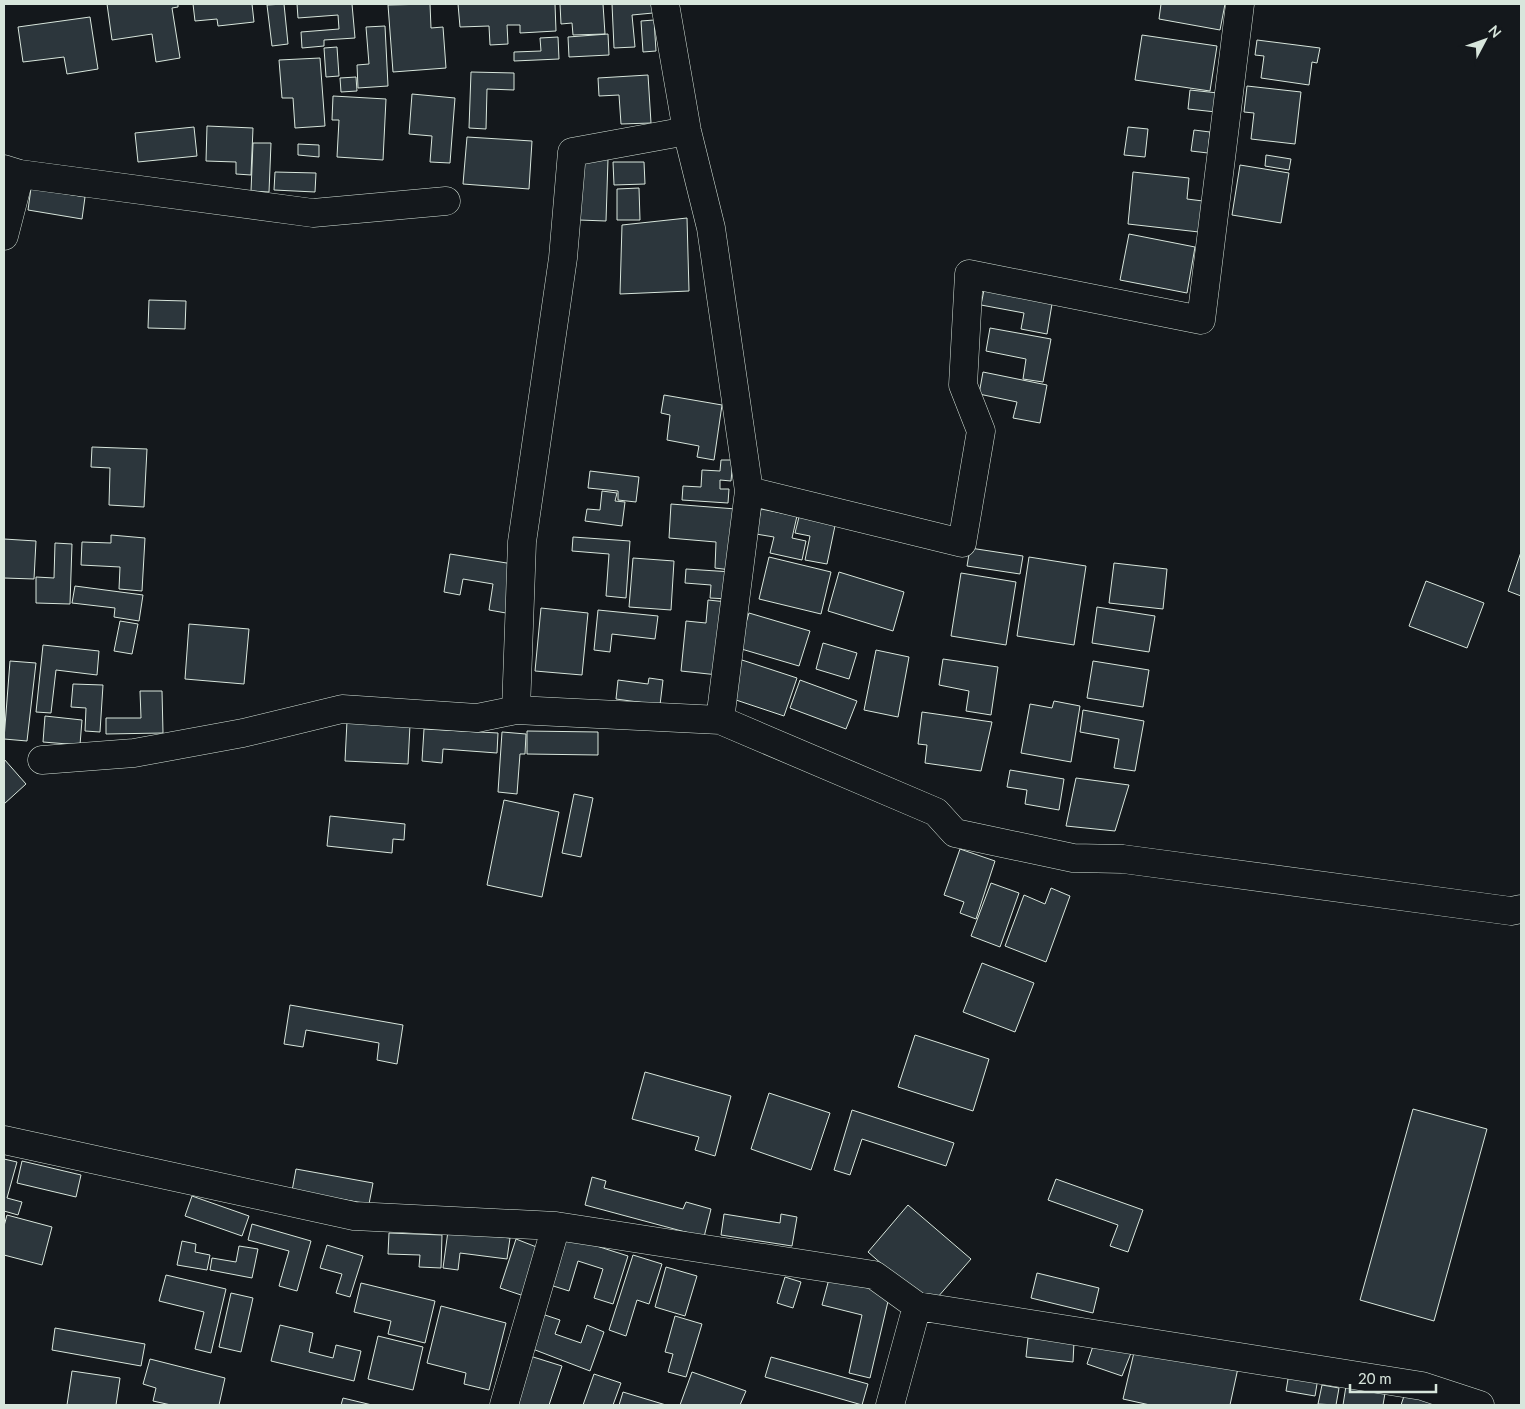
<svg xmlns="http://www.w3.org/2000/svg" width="1525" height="1409" viewBox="0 0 1525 1409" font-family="Lato,sans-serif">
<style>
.building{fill:#2c363c;stroke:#d8e6dc}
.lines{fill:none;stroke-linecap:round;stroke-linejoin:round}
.minor-casing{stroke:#d8e6dc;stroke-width:29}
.minor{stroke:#14181c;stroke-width:28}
</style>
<rect width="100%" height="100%" fill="#14181c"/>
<!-- building -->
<path class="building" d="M 107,4 L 178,4 L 178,7 L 172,8 L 180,58 L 156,62 L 152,34 L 112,40 Z
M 193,4 L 252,4 L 254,22 L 218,26 L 217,19 L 195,21 Z
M 284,4 L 288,44 L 272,46 L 267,5 Z
M 297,4 L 352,4 L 355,38 L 324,40 L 324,46 L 302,48 L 301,32 L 339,29 L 338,15 L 298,18 Z
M 430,4 L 431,28 L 443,27 L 446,68 L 393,72 L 388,5 Z
M 458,4 L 555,4 L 556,31 L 520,33 L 520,25 L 507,25 L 508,44 L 490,45 L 489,26 L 460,27 Z
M 560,4 L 603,4 L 605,34 L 573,35 L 572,23 L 561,24 Z
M 612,4 L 652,4 L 653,13 L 632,15 L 635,47 L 614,48 Z
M 1161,4 L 1225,4 L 1220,30 L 1159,19 Z
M 90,17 L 98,69 L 67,74 L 64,57 L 23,62 L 18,27 Z
M 654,20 L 656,51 L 643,52 L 641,21 Z
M 385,26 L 388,86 L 358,88 L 357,65 L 369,64 L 366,27 Z
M 608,34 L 609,55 L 569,57 L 568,37 Z
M 1142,35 L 1217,46 L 1210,91 L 1135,80 Z
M 558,37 L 559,59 L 514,61 L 514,52 L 541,51 L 540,38 Z
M 1257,40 L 1320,48 L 1317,63 L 1312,62 L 1309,85 L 1261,78 L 1264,56 L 1255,55 Z
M 337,47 L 339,76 L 326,77 L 324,48 Z
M 320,58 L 325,126 L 295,128 L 293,98 L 282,98 L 279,60 Z
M 471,72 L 514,73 L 514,90 L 487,89 L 486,129 L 469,128 Z
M 648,75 L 651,123 L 621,124 L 619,95 L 599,96 L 598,78 Z
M 356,77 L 357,91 L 341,92 L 340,78 Z
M 1247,86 L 1301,92 L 1295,144 L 1251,139 L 1254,113 L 1244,112 Z
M 1190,90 L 1218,93 L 1216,112 L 1188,109 Z
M 412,94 L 455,98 L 450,163 L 430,162 L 432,136 L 409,134 Z
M 333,96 L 386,99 L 383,160 L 337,157 L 339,120 L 332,120 Z
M 207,126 L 253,128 L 251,175 L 236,174 L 236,162 L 206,161 Z
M 194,127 L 197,156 L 138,162 L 135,133 Z
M 1128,127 L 1148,129 L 1145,157 L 1124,155 Z
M 1194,130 L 1210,132 L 1208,153 L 1191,151 Z
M 467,137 L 532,141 L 529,189 L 463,184 Z
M 253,143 L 271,143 L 269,192 L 251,191 Z
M 298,144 L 319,145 L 319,157 L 298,155 Z
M 1266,155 L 1291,159 L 1289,170 L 1265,166 Z
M 580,159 L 608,159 L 606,221 L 579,220 Z
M 613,162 L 644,162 L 645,184 L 614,185 Z
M 1240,165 L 1289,173 L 1281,223 L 1232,215 Z
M 275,172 L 316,173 L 315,192 L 274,190 Z
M 1133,172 L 1189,178 L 1187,199 L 1203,201 L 1199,232 L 1128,224 Z
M 31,188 L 85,197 L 82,219 L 28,210 Z
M 639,188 L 640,220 L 617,220 L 617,189 Z
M 687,218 L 689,291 L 620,294 L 622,225 Z
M 1129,234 L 1195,247 L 1187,293 L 1120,280 Z
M 985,285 L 1053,298 L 1047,334 L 1021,329 L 1024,313 L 981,305 Z
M 149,300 L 186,301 L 185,329 L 148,328 Z
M 990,328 L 1051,339 L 1043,382 L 1023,379 L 1026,359 L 986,351 Z
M 983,372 L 1047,385 L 1040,423 L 1013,418 L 1017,402 L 979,394 Z
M 664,395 L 722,405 L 714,460 L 697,457 L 699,446 L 667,440 L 670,415 L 661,413 Z
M 92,447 L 147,449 L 144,507 L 109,505 L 110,468 L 91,467 Z
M 721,460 L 733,460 L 731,481 L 720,480 L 720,489 L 729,489 L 728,503 L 682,500 L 683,486 L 701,487 L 702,470 L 720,471 Z
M 590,471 L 639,477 L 636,502 L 618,500 L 618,491 L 588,488 Z
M 602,491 L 617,493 L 615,501 L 625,502 L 622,526 L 585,521 L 587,509 L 600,510 Z
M 671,504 L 736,509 L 731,570 L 715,568 L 716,542 L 669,538 Z
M 761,509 L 797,516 L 792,538 L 806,541 L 802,560 L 770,553 L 774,537 L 756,534 Z
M 800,513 L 836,521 L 827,564 L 805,560 L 810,536 L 795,533 Z
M 111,535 L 145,538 L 142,591 L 119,589 L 120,567 L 81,565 L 82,542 L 111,543 Z
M 573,537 L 630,541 L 626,598 L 606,596 L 609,554 L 572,551 Z
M 4,539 L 36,541 L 34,579 L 4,578 Z
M 55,543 L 72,544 L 70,604 L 36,603 L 36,577 L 54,578 Z
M 970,548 L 1023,556 L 1020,574 L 967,566 Z
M 1521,552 L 1521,596 L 1508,591 Z
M 450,554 L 513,564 L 506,613 L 489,610 L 493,584 L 463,579 L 460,595 L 444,592 Z
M 769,557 L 831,572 L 821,614 L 759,599 Z
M 1029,557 L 1086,566 L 1074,645 L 1017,636 Z
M 633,558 L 674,561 L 671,610 L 629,607 Z
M 1114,563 L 1167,569 L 1163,609 L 1109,603 Z
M 686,569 L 732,572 L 729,599 L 710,598 L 711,585 L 685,583 Z
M 839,572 L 904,592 L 893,631 L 828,611 Z
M 961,573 L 1016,582 L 1006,645 L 951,636 Z
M 1426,581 L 1484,603 L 1467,648 L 1409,626 Z
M 75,586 L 143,595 L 139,621 L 114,617 L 115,608 L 72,603 Z
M 708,600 L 727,602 L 718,675 L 681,671 L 686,621 L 706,623 Z
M 1097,607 L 1155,616 L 1149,652 L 1092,643 Z
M 541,608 L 588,613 L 582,675 L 535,671 Z
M 598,610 L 658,616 L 655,639 L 612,634 L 610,652 L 594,650 Z
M 749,613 L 810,631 L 799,666 L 738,648 Z
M 120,621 L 138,624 L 132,654 L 114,651 Z
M 189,624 L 249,629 L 244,684 L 185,679 Z
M 823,643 L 857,653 L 849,679 L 816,669 Z
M 43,645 L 99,651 L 97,675 L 56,670 L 51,713 L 36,712 Z
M 876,650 L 909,657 L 898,717 L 864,710 Z
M 943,659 L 998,667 L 991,715 L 966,711 L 969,691 L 939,685 Z
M 742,660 L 797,678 L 784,716 L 730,698 Z
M 10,661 L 36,663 L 27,741 L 4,739 Z
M 1093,661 L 1149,670 L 1143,707 L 1087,698 Z
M 649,678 L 663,680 L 660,705 L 616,699 L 618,680 L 648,684 Z
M 800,680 L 857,701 L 846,729 L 790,708 Z
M 73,684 L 103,685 L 100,732 L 85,731 L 86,708 L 71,707 Z
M 140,691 L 162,691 L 163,733 L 106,734 L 106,718 L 141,718 Z
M 1054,701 L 1080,706 L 1071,762 L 1021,753 L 1030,704 L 1052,708 Z
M 1083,710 L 1144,721 L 1135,771 L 1114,768 L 1119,739 L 1080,732 Z
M 922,712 L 992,722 L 981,771 L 925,763 L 927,745 L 918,744 Z
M 45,716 L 82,720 L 80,745 L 43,742 Z
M 347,721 L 410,725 L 408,764 L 345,761 Z
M 424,729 L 498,733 L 497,753 L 443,749 L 442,763 L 422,761 Z
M 527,731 L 598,732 L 598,755 L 527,754 Z
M 502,732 L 526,734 L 525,754 L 520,754 L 517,794 L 498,792 Z
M 4,759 L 26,784 L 4,804 Z
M 1010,770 L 1064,779 L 1059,810 L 1025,804 L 1027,790 L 1007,787 Z
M 1076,778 L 1129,785 L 1115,831 L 1066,826 Z
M 574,794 L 593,798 L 581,857 L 562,853 Z
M 504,800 L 559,812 L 542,897 L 487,885 Z
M 330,816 L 405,824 L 404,840 L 393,839 L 392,853 L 327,846 Z
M 960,849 L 995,861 L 976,919 L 960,913 L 964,902 L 944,895 Z
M 991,883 L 1019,893 L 1000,947 L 971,936 Z
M 1051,888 L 1070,896 L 1046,962 L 1005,946 L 1024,895 L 1045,904 Z
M 982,963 L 1034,983 L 1015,1032 L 963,1012 Z
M 290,1005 L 403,1025 L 397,1064 L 377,1060 L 379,1043 L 306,1030 L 303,1047 L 284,1044 Z
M 915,1035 L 989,1059 L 973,1111 L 898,1087 Z
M 645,1072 L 731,1096 L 715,1156 L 695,1150 L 699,1137 L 632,1119 Z
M 769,1093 L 830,1113 L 811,1170 L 751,1149 Z
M 1413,1109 L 1487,1129 L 1434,1321 L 1360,1300 Z
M 852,1110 L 954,1143 L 946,1166 L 862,1139 L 850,1175 L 834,1170 Z
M 4,1159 L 17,1162 L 7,1198 L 22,1202 L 18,1215 L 4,1211 Z
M 22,1161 L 81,1175 L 76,1197 L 17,1183 Z
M 296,1169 L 373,1183 L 369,1204 L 292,1191 Z
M 592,1177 L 606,1181 L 604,1188 L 683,1209 L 686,1202 L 711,1209 L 704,1237 L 585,1205 Z
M 1056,1179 L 1143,1210 L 1128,1252 L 1110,1246 L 1118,1225 L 1048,1200 Z
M 192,1196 L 249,1216 L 242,1236 L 185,1216 Z
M 908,1205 L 971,1259 L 930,1306 L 868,1252 Z
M 724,1214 L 780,1223 L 781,1214 L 797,1217 L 792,1246 L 721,1235 Z
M 7,1215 L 52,1227 L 42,1265 L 4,1255 L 4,1226 Z
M 252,1224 L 311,1241 L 297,1291 L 279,1286 L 289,1251 L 248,1240 Z
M 448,1231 L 510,1238 L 507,1259 L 460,1253 L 458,1270 L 443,1268 Z
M 389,1233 L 442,1235 L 441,1268 L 419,1267 L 420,1255 L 388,1254 Z
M 562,1235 L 628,1256 L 613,1304 L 594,1298 L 603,1269 L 578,1261 L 569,1291 L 547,1284 Z
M 516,1239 L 539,1248 L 524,1296 L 500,1288 Z
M 182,1241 L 196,1244 L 195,1252 L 210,1255 L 207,1270 L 177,1265 Z
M 327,1245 L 363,1256 L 350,1297 L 336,1293 L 342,1274 L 320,1268 Z
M 239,1246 L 258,1249 L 252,1278 L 210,1270 L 212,1258 L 236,1262 Z
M 633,1255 L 662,1264 L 649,1304 L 637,1300 L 626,1336 L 609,1330 Z
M 666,1267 L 697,1276 L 685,1316 L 655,1307 Z
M 1037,1273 L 1099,1288 L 1093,1313 L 1031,1298 Z
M 166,1275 L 226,1289 L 211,1353 L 195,1349 L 204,1312 L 159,1301 Z
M 785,1277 L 801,1282 L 793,1308 L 777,1303 Z
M 829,1279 L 890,1293 L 870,1378 L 849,1373 L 862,1315 L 822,1305 Z
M 361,1283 L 435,1301 L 425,1343 L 388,1334 L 391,1321 L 354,1312 Z
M 231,1293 L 253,1298 L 241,1352 L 219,1347 Z
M 441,1306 L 506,1323 L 489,1390 L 464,1384 L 466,1373 L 427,1363 Z
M 542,1314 L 560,1320 L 555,1334 L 581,1343 L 587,1325 L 604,1332 L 590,1371 L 530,1348 Z
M 675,1316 L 702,1324 L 686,1377 L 668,1372 L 673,1354 L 665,1352 Z
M 280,1325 L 313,1333 L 309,1352 L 333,1358 L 336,1345 L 361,1351 L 354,1381 L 271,1361 Z
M 55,1328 L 145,1344 L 141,1366 L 52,1350 Z
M 378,1336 L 423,1347 L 413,1390 L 368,1379 Z
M 1028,1338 L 1074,1342 L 1073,1362 L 1026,1357 Z
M 1095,1340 L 1131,1353 L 1122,1376 L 1087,1364 Z
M 1136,1344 L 1238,1368 L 1230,1405 L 1150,1405 L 1123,1399 Z
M 530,1356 L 562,1366 L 549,1405 L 514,1405 Z
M 771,1357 L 868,1384 L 862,1405 L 765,1377 Z
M 150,1359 L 225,1378 L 219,1405 L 171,1405 L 153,1401 L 156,1388 L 143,1384 Z
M 72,1371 L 120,1378 L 116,1405 L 67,1405 Z
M 692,1372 L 746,1391 L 740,1405 L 680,1405 Z
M 1289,1373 L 1318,1378 L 1315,1396 L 1286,1391 Z
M 594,1374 L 621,1383 L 613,1405 L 583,1405 Z
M 1322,1385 L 1339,1388 L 1336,1405 L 1318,1404 Z
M 1346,1386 L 1385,1393 L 1383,1405 L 1343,1405 Z
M 623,1392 L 666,1405 L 619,1405 Z
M 1405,1393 L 1449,1405 L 1401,1405 Z
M 343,1398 L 372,1405 L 341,1405 Z"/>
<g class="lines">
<!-- minor casing -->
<g class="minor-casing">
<path id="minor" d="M 665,4 L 687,131 L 711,228 L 749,491 L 720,720
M 4,169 L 20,174 L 313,213 L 446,201
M 4,236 L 20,174
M 749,491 L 962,543 L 981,431 L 963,385 L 969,274 L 1201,320 L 1240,4
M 516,710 L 522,542 L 563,258 L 572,152 L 687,131
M 42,760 L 134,753 L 243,733 L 342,709 L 477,718 L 516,710 L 720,720 L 936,812 L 955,833 L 1073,858 L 1123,859 L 1511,911 L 1521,909
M 4,1140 L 354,1216 L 556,1226 L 874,1275 L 917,1306 L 1422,1386 L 1480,1405
M 504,1405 L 556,1226
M 890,1405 L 917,1306"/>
</g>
<!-- minor -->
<use href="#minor" class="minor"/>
</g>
<!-- border -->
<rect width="1525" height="1409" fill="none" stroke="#d8e6dc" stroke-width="10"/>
<!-- north arrow -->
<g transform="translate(1485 40) rotate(49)" stroke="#14181c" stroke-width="4" paint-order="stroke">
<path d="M0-4L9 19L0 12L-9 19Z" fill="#d8e6dc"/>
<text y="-8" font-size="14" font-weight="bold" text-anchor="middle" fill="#d8e6dc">N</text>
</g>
<!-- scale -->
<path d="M1350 1384v8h86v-8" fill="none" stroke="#d8e6dc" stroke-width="2.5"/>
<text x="1358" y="1384" font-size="15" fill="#d8e6dc" stroke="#14181c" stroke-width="4" paint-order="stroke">20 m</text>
</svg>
